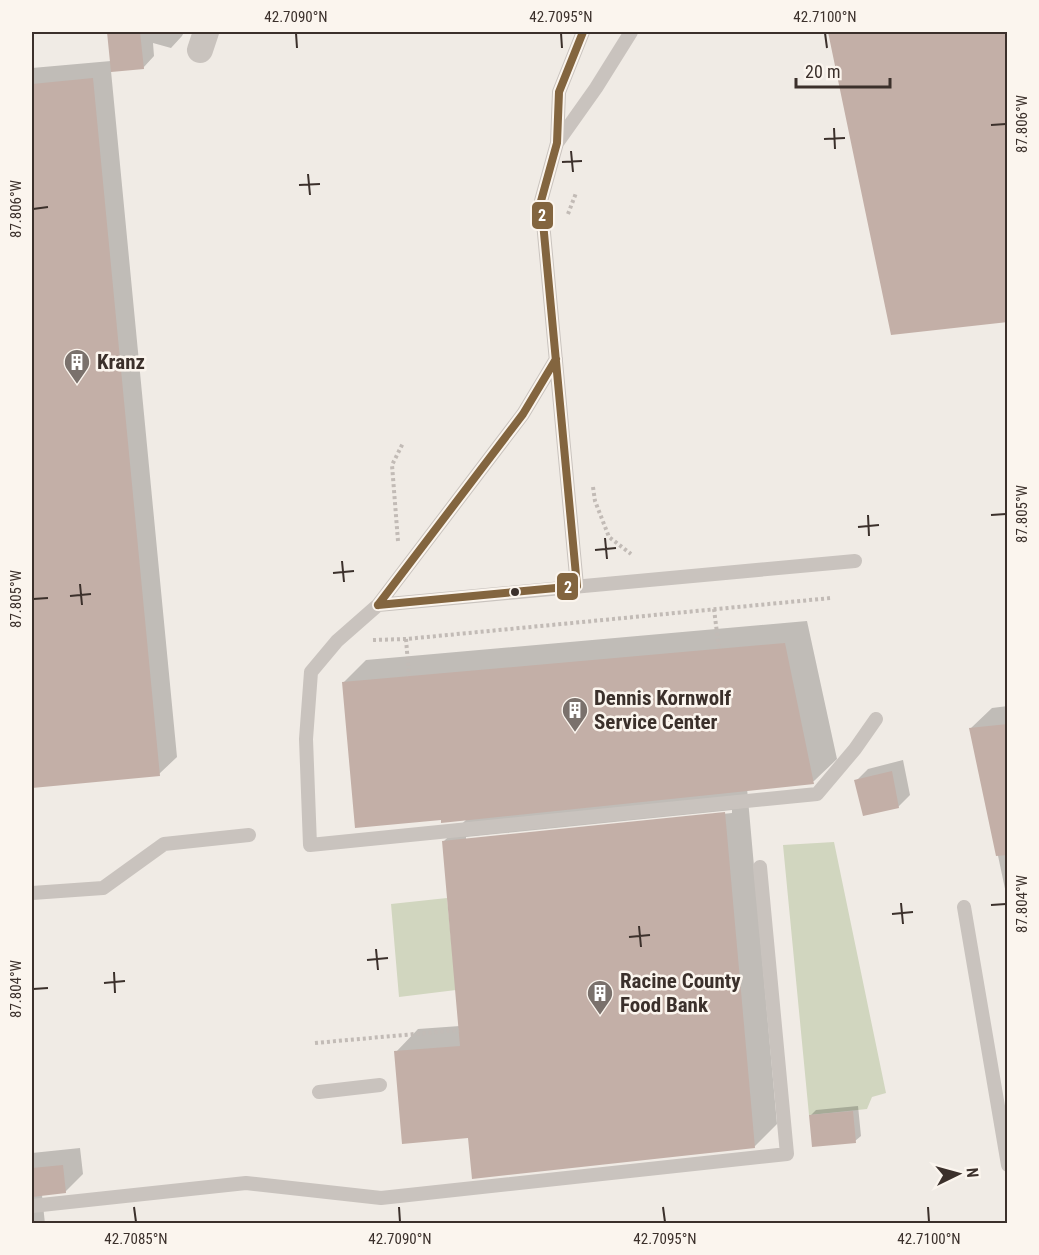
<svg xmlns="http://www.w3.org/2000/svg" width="1039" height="1255" viewBox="0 0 1039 1255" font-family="'Roboto Condensed',sans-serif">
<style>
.green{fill:#d1d6bf}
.shadow{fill:#0003;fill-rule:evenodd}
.building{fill:#c3afa7}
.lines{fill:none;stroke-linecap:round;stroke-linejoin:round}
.path{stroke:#c2bbb6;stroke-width:4;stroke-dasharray:3 3;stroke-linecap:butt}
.lane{stroke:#c9c3be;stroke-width:14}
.street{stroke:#c9c3be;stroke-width:26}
.bus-1-casing{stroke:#fbf5ee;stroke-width:12}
.bus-1{stroke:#83653f;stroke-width:8}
.ticks{fill:none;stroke:#3b302b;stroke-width:2}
.bus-dot{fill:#3b302b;stroke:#fbf5ee;stroke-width:2}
.labels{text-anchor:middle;stroke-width:5;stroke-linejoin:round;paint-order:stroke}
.poi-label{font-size:21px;font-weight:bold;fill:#3b302b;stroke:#fbf5ee;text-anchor:start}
.line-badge{stroke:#fbf5ee;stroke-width:2}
.badge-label{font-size:16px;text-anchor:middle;font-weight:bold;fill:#fff}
.neatline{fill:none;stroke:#3b302b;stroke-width:2}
.ticks-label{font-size:15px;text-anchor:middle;fill:#3b302b}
</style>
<rect width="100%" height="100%" fill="#f0ebe5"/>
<!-- green -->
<path class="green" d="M 834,842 L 886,1093 L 872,1097 L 867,1109 L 809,1115 L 783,845 Z
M 447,898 L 456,990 L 399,997 L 391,904 Z"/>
<!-- shadow -->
<path class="shadow" d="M 111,32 L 184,32 L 182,36 L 171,48 L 153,43 L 154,56 L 143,68 L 111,71 L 177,757 L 159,774 L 32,786 L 32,68 L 111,61 L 109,38 Z
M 830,32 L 1008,32 L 1008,321 L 892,333 Z
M 807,621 L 837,759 L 814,781 L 747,788 L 777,1124 L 754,1147 L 470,1136 L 396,1052 L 418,1029 L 460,1026 L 444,841 L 467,819 L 343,683 L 366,660 ZM 732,810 L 732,813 L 466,840 L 466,837 Z
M 1008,706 L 1008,903 L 971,728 L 992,708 Z
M 903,760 L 910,795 L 898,807 L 856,781 L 868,769 Z
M 858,1106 L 861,1136 L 855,1141 L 810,1116 L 816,1110 Z
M 80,1148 L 83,1174 L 65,1192 L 42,1195 L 45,1224 L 32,1224 L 32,1153 Z"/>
<!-- building -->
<path class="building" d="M 107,32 L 140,32 L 144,69 L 111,72 Z
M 828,32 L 1008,32 L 1008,322 L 891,335 Z
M 93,78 L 160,776 L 32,788 L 32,84 Z
M 785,643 L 814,784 L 441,823 L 441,820 L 355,828 L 342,682 Z
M 1008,724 L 1008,855 L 996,856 L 969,728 Z
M 892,771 L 899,808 L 863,816 L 854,780 Z
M 725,812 L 755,1148 L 472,1179 L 468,1138 L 402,1144 L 394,1051 L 460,1046 L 442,841 Z
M 853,1111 L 856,1143 L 812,1147 L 809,1115 Z
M 63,1165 L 66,1193 L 32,1197 L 32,1168 Z"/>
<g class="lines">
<!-- path -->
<path class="path" d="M 568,214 L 576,193
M 593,487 L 595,501 L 609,537 L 631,554
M 398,541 L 392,465 L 403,443
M 714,609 L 719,649
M 406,639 L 409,676
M 373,640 L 406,639 L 831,598
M 315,1043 L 459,1030"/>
<!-- lane -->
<path class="lane" d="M 557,143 L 596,88 L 631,32
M 556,359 L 523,414 L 378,605 L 337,641 L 311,672 L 306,739 L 310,845 L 817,794 L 855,749 L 876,719
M 577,586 L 541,201 L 557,143 L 559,92 L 583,32
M 378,605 L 855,561
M 32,893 L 103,888 L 164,844 L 249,835
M 964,907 L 1008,1165
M 319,1092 L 380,1085
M 32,1206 L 246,1183 L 381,1198 L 787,1154 L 760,867"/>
<!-- street -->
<path class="street" d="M 200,50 L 206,32"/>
<!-- bus-1 casing -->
<g class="bus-1-casing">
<path id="bus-1" d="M 378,605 L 577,586 L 541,201 L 557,143 L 559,92 L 583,32
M 378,605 L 523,414 L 556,359"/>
</g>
<!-- bus-1 -->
<use href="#bus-1" class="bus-1"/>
</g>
<!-- ticks -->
<path class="ticks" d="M 296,33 L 297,48M 561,33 L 562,48M 825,33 L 827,48M 991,125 L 1006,124M 834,128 L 835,149M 824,139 L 845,138M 571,151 L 573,172M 562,162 L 582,161M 308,174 L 310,195M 299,185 L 320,184M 33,209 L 48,207M 868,515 L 869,536M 991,515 L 1006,514M 858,527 L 879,525M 605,538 L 607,559M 595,550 L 616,548M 342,561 L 344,582M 333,573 L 354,571M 80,584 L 82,605M 70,596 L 91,594M 33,599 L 48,598M 901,903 L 903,924M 991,905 L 1006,904M 892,914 L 913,912M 639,926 L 641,947M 629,937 L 650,935M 376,949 L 378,970M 367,960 L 388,958M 114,972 L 115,993M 104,983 L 125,981M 33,989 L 48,988M 134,1207 L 136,1222M 399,1207 L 400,1222M 663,1207 L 665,1222M 928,1207 L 929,1222"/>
<!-- icons -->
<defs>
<g id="building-pin" transform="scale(1.35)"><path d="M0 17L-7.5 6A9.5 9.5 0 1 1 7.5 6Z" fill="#7a716c" stroke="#fbf5ee"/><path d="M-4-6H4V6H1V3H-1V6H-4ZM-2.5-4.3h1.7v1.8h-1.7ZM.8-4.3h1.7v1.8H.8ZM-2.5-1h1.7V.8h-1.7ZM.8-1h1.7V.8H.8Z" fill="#fff"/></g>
</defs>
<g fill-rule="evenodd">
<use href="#building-pin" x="77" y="362"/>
<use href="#building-pin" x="575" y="710"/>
<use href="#building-pin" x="600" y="993"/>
</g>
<!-- markers -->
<circle class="bus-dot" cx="515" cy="592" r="5"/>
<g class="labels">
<!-- poi labels -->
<g class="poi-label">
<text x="97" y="369">Kranz</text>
<text x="594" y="705">Dennis Kornwolf<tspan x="594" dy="24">Service Center</tspan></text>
<text x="620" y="988">Racine County<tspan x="620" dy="24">Food Bank</tspan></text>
</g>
</g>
<g class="line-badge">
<rect x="531" y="201" width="23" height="29" rx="6" fill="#83653f"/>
<rect x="556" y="572" width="23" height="29" rx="6" fill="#83653f"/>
</g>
<g class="badge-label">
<text x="542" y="221">2</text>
<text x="568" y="593">2</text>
</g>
<!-- border -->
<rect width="1039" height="1255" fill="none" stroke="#fbf5ee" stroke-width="66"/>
<!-- north arrow -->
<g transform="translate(958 1174) rotate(85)" stroke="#fbf5ee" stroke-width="4.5" paint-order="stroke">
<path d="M0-4.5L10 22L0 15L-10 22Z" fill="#3b302b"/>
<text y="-9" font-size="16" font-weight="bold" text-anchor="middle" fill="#3b302b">N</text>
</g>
<!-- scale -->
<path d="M796 78v9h94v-9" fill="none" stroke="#3b302b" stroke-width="3"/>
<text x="805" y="78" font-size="18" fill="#3b302b" stroke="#fbf5ee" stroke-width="4.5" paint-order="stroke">20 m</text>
<rect x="33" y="33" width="973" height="1189" class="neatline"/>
<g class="ticks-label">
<text x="296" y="22">42.7090°N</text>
<text x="561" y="22">42.7095°N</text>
<text x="825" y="22">42.7100°N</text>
<text transform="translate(1022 124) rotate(-90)" y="5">87.806°W</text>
<text transform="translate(16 209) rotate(-90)" y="5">87.806°W</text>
<text transform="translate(1022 514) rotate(-90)" y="5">87.805°W</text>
<text transform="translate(16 599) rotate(-90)" y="5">87.805°W</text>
<text transform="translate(1022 904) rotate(-90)" y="5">87.804°W</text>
<text transform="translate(16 989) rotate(-90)" y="5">87.804°W</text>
<text x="136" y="1244">42.7085°N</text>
<text x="400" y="1244">42.7090°N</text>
<text x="665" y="1244">42.7095°N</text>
<text x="929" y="1244">42.7100°N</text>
</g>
</svg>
